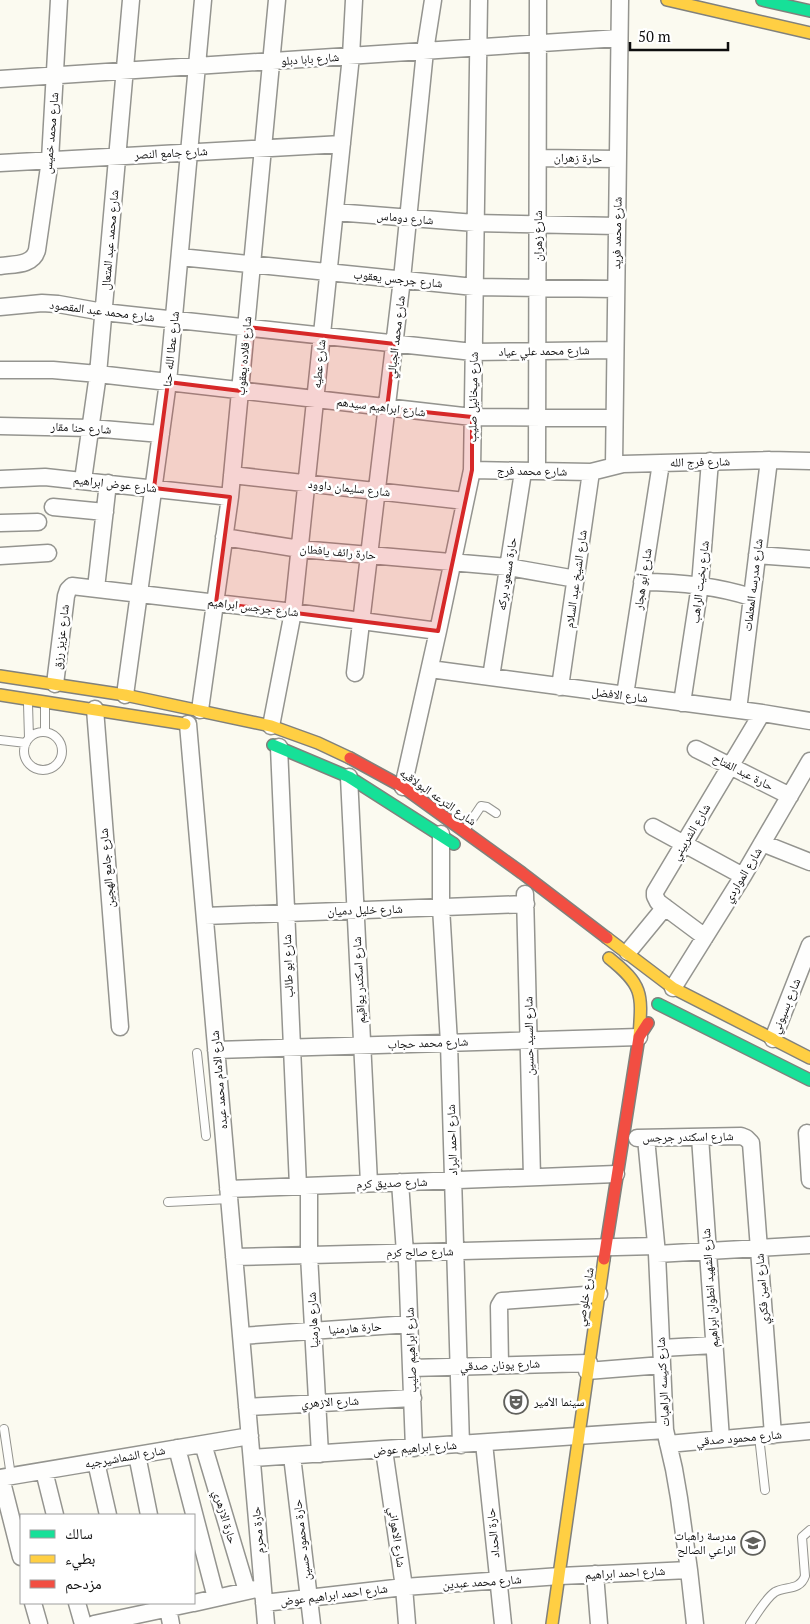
<svg xmlns="http://www.w3.org/2000/svg" width="810" height="1624" viewBox="0 0 810 1624" font-family="'PT Serif','Noto Naskh Arabic',serif">
<style>
.lines{fill:none;stroke-linecap:round;stroke-linejoin:round}
.lane-casing{stroke:#94948f;stroke-width:10}
.street-casing{stroke:#94948f;stroke-width:19}
.fast-casing{stroke:#81817c;stroke-width:14}
.slow-casing{stroke:#81817c;stroke-width:14}
.jam-casing{stroke:#81817c;stroke-width:14}
.lane{stroke:#fefefd;stroke-width:8}
.street{stroke:#fefefd;stroke-width:16}
.fast{stroke:#16e098;stroke-width:11}
.slow{stroke:#ffcf43;stroke-width:11}
.jam{stroke:#f24e42;stroke-width:11}
.marked{fill:#d62828;fill-opacity:0.2;stroke:#d62828;stroke-width:4;stroke-linejoin:round}
.labels{text-anchor:middle;stroke-width:5;stroke-linejoin:round;paint-order:stroke}
.street-label{font-size:12px;fill:#0d0d0d;stroke:#fff}
.poi-label{font-size:12px;fill:#0d0d0d;stroke:#fff;text-anchor:start}
</style>
<rect width="100%" height="100%" fill="#fbfaf0"/>
<g class="lines">
<!-- lane casing -->
<g class="lane-casing">
<path id="lane" d="M 28,704 L 29,738
M24 751a19 19 0 1 1 38 0a19 19 0 1 1-38 0Z
M 45,732 L 45,706
M 0,740 L 26,743
M 467,827 L 481,806 L 487,807 L 496,813
M 197,1053 L 206,1136
M 168,1202 L 229,1199
M 4,1429 L 11,1476
M 759,1436 L 765,1490
M 750,1624 C 756,1615 766,1598 775,1592 C 785,1586 800,1591 805,1576 L 802,1537 L 810,1530"/>
</g>
<!-- street casing -->
<g class="street-casing">
<path id="street" d="M 0,79 L 619,38
M 538,158 L 618,159
M 0,163 L 342,144
M 335,212 L 475,223 L 617,226
M 180,257 L 474,287 L 616,289
M 0,266 C 13,264 33,266 37,250 L 50,160 L 59,0
M 0,307 L 42,303 L 58,304 L 103,312 L 473,352 L 615,350
M 0,370 L 53,370 L 98,374 L 472,417 L 614,418
M 0,426 L 91,428 L 161,434
M 614,465 L 620,0
M 472,470 L 591,472 L 623,464 L 769,460 L 810,461
M 537,471 L 538,0
M 232,475 L 465,501
M 0,479 L 45,477 L 230,497
M 83,480 L 98,374 L 131,0
M 53,507 L 105,512
M 0,523 L 38,522
M 224,537 L 300,549 L 508,567 L 576,579
M 757,555 L 810,559
M 0,556 L 48,553
M 642,582 C 680,582 716,586 751,597
M 96,588 L 108,483
M 430,669 L 762,713 L 810,721
M 355,673 L 402,279 L 425,51 L 433,0
M 491,677 L 523,472
M 55,684 L 66,596 L 68,590 L 72,586 L 293,612 L 438,631
M 560,687 L 591,472
M 125,695 L 168,382 L 203,0
M 625,695 L 661,463
M 682,703 L 700,585 L 710,461
M 95,709 L 120,1027
M 200,710 L 230,497 L 277,0
M 738,710 L 769,460
M 188,724 L 266,1624
M 271,726 L 293,612 L 351,56 L 354,0
M 279,747 L 298,1186
M 696,749 L 790,796
M 349,777 L 369,1183
M 403,787 L 438,631 L 472,470 L 479,0
M 653,827 L 743,876
M 441,834 L 441,907 L 449,1043 L 461,1445
M 762,843 L 810,862
M 525,894 L 532,1177
M 205,916 L 526,904
M 705,937 L 658,902 L 655,896 L 655,892 L 762,713
M 628,952 L 665,907
M 673,988 L 743,876 L 810,761
M 773,1039 L 810,945
M 216,1050 L 639,1037
M 807,1133 L 810,1180
M 700,1137 L 721,1439
M 637,1138 L 741,1136 L 746,1138 L 751,1143 L 773,1435
M 646,1138 L 657,1254 L 665,1430 L 674,1469 L 679,1498 L 689,1570 L 695,1624
M 400,1182 L 405,1253 L 407,1262 L 414,1448
M 309,1186 L 309,1255 L 320,1454
M 228,1189 L 616,1174
M 657,1254 L 810,1245
M 234,1257 L 656,1246
M 241,1336 L 410,1324
M 662,1348 L 714,1345
M 500,1365 L 499,1306 L 502,1301 L 599,1294
M 411,1368 L 589,1363
M 587,1371 L 662,1365
M 247,1407 L 413,1398
M 484,1443 L 503,1624
M 203,1444 L 247,1591
M 668,1444 L 810,1431
M 177,1448 L 216,1598
M 384,1450 L 404,1587 L 407,1624
M 137,1455 L 149,1515
M 292,1456 L 312,1624
M 252,1458 L 665,1430
M 96,1462 L 108,1515
M 44,1471 L 55,1515
M 0,1478 L 250,1436
M 1,1478 L 21,1557
M 595,1574 L 599,1624
M 33,1603 L 39,1624
M 77,1603 L 83,1624
M 167,1603 L 171,1624
M 194,1603 L 256,1589
M 264,1603 L 404,1587 L 560,1576 L 689,1570
M 94,1624 L 193,1603"/>
</g>
<!-- fast casing -->
<g class="fast-casing">
<path id="fast" d="M 762,0 L 810,11
M 273,745 L 349,777 L 454,844
M 658,1004 L 810,1080"/>
</g>
<!-- slow casing -->
<g class="slow-casing">
<path id="slow" d="M 667,0 L 810,33
M 0,676 L 125,695 L 271,726 L 318,743 L 350,758
M 0,695 L 185,724
M 607,938 L 673,988 L 810,1058
M 609,958 C 644,986 642,994 639,1037
M 552,1624 L 604,1259"/>
</g>
<!-- jam casing -->
<g class="jam-casing">
<path id="jam" d="M 350,758 L 403,787 L 522,873 L 607,938
M 604,1259 L 639,1037 L 648,1023"/>
</g>
<!-- lane -->
<use href="#lane" class="lane"/>
<!-- street -->
<use href="#street" class="street"/>
<!-- fast -->
<use href="#fast" class="fast"/>
<!-- slow -->
<use href="#slow" class="slow"/>
<!-- jam -->
<use href="#jam" class="jam"/>
</g>
<!-- marked area -->
<path class="marked" d="M 247,327 L 395,344 L 387,408 L 472,417 L 472,470 L 438,631 L 216,603 L 230,497 L 154,488 L 168,382 L 241,391 Z"/>
<!-- icons -->
<defs>
<g id="theatre-ring" transform="scale(1.25)"><circle r="9.5" fill="#fff" stroke="#60605c" stroke-width="1.5"/><path d="M-5-5.5Q0-4 5-5.5V0Q5 5 0 6Q-5 5-5 0ZM-3.3-2.5H-1v1.5H-3.3ZM1-2.5H3.3v1.5H1ZM-2.8 1Q0 5.5 2.8 1Z" fill="#60605c"/></g>
<g id="school-ring" transform="scale(1.25)"><circle r="9.5" fill="#fff" stroke="#60605c" stroke-width="1.5"/><path d="M0-5L7-2L0 1L-7-2ZM-4 1L0 2.5L4 1V4Q0 6-4 4Z" fill="#60605c"/></g>
</defs>
<g fill-rule="evenodd">
<use href="#theatre-ring" x="516" y="1402"/>
<use href="#school-ring" x="753" y="1543"/>
</g>
<g class="labels">
<!-- street labels -->
<g class="street-label">
<text transform="translate(310 59) rotate(-4)" y="4">شارع بابا دبلو</text>
<text transform="translate(51 133) rotate(-85)" y="4">شارع محمد خميس</text>
<text transform="translate(171 153) rotate(-3)" y="4">شارع جامع النصر</text>
<text transform="translate(578 158) rotate(1)" y="4">حارة زهران</text>
<text transform="translate(405 218) rotate(5)" y="4">شارع دوماس</text>
<text transform="translate(617 233) rotate(-89)" y="4">شارع محمد فريد</text>
<text transform="translate(538 236) rotate(-90)" y="4">شارع زهران</text>
<text transform="translate(110 240) rotate(-85)" y="4">شارع محمد عبد المتعال</text>
<text transform="translate(398 279) rotate(6)" y="4">شارع جرجس يعقوب</text>
<text transform="translate(102 311) rotate(7)" y="4">شارع محمد عبد المقصود</text>
<text transform="translate(396 337) rotate(-83)" y="4">شارع محمد الجبالي</text>
<text transform="translate(171 349) rotate(-84)" y="4">شارع عطا الله حنا</text>
<text transform="translate(544 351) rotate(-1)" y="4">شارع محمد علي عياد</text>
<text transform="translate(244 356) rotate(-85)" y="4">شارع قلاده يعقوب</text>
<text transform="translate(319 364) rotate(-84)" y="4">شارع عطيه</text>
<text transform="translate(473 397) rotate(-89)" y="4">شارع ميخائيل صليب</text>
<text transform="translate(381 407) rotate(7)" y="4">شارع ابراهيم سيدهم</text>
<text transform="translate(81 428) rotate(3)" y="4">شارع حنا مقار</text>
<text transform="translate(700 462) rotate(-1)" y="4">شارع فرج الله</text>
<text transform="translate(532 471) rotate(1)" y="4">شارع محمد فرج</text>
<text transform="translate(115 484) rotate(6)" y="4">شارع عوض ابراهيم</text>
<text transform="translate(349 488) rotate(6)" y="4">شارع سليمان داوود</text>
<text transform="translate(338 552) rotate(5)" y="4">حارة رائف يافطان</text>
<text transform="translate(507 574) rotate(-81)" y="4">حارة مسعود بركه</text>
<text transform="translate(576 579) rotate(-82)" y="4">شارع الشيخ عبد السلام</text>
<text transform="translate(643 579) rotate(-81)" y="4">شارع أبو هجار</text>
<text transform="translate(700 582) rotate(-83)" y="4">شارع بخيت الراهب</text>
<text transform="translate(753 585) rotate(-83)" y="4">شارع مدرسه المعلمات</text>
<text transform="translate(253 607) rotate(7)" y="4">شارع جرجس ابراهيم</text>
<text transform="translate(61 637) rotate(-83)" y="4">شارع عزيز رزق</text>
<text transform="translate(620 695) rotate(7)" y="4">شارع الافضل</text>
<text transform="translate(743 772) rotate(27)" y="4">حارة عبد الفتاح</text>
<text transform="translate(438 797) rotate(35)" y="4">شارع الترعه البولاقيه</text>
<text transform="translate(691 832) rotate(-59)" y="4">شارع الشربيني</text>
<text transform="translate(107 868) rotate(-95)" y="4">شارع جامع الهجين</text>
<text transform="translate(743 875) rotate(-59)" y="4">شارع المواردي</text>
<text transform="translate(365 910) rotate(-2)" y="4">شارع خليل دميان</text>
<text transform="translate(288 966) rotate(-92)" y="4">شارع ابو طالب</text>
<text transform="translate(359 980) rotate(-93)" y="4">شارع اسكندر يواقيم</text>
<text transform="translate(786 1006) rotate(-68)" y="4">شارع بسيوني</text>
<text transform="translate(529 1036) rotate(-91)" y="4">شارع السيد حسين</text>
<text transform="translate(428 1043) rotate(-2)" y="4">شارع محمد حجاب</text>
<text transform="translate(219 1080) rotate(-95)" y="4">شارع الامام محمد عبده</text>
<text transform="translate(688 1137) rotate(-1)" y="4">شارع اسكندر جرجس</text>
<text transform="translate(452 1140) rotate(-92)" y="4">شارع احمد البراد</text>
<text transform="translate(392 1183) rotate(-2)" y="4">شارع صديق كرم</text>
<text transform="translate(420 1252) rotate(-1)" y="4">شارع صالح كرم</text>
<text transform="translate(710 1288) rotate(-94)" y="4">شارع الشهيد انطوان ابراهيم</text>
<text transform="translate(762 1289) rotate(-94)" y="4">شارع امين فكري</text>
<text transform="translate(585 1297) rotate(-81)" y="4">شارع خلوصي</text>
<text transform="translate(313 1320) rotate(-93)" y="4">شارع هارمنيا</text>
<text transform="translate(355 1328) rotate(-4)" y="4">حارة هارمنيا</text>
<text transform="translate(411 1350) rotate(-92)" y="4">شارع ابراهيم صليب</text>
<text transform="translate(500 1365) rotate(-2)" y="4">شارع يونان صدقي</text>
<text transform="translate(663 1382) rotate(-93)" y="4">شارع كنيسه الراهبات</text>
<text transform="translate(330 1402) rotate(-3)" y="4">شارع الازهري</text>
<text transform="translate(739 1438) rotate(-5)" y="4">شارع محمود صدقي</text>
<text transform="translate(415 1448) rotate(-4)" y="4">شارع ابراهيم عوض</text>
<text transform="translate(125 1457) rotate(-10)" y="4">شارع الشماشيرجيه</text>
<text transform="translate(225 1517) rotate(73)" y="4">حارة الازهري</text>
<text transform="translate(258 1530) rotate(-95)" y="4">حارة محرم</text>
<text transform="translate(493 1533) rotate(-96)" y="4">حارة الحداد</text>
<text transform="translate(397 1537) rotate(82)" y="4">شارع الاهواني</text>
<text transform="translate(302 1540) rotate(-97)" y="4">حارة محمود حسين</text>
<text transform="translate(625 1573) rotate(-3)" y="4">شارع احمد ابراهيم</text>
<text transform="translate(482 1582) rotate(-4)" y="4">شارع محمد عبدين</text>
<text transform="translate(334 1595) rotate(-7)" y="4">شارع احمد ابراهيم عوض</text>
</g>
<!-- poi labels -->
<g class="poi-label">
<text x="534" y="1406">سينما الأمير</text>
<text x="736" y="1540" text-anchor="end">مدرسة راهبات<tspan x="736" dy="14">الراعي الصالح</tspan></text>
</g>
</g>
<!-- legend -->
<rect x="20" y="1514" width="175" height="90" fill="#ffffff" stroke="#9e9e9e"/>
<rect x="30" y="1530" width="25" height="8" fill="#16e098" stroke="#9e9e9e"/>
<text x="65" y="1539" font-size="15" fill="#0d0d0d">سالك</text>
<rect x="30" y="1555" width="25" height="8" fill="#ffcf43" stroke="#9e9e9e"/>
<text x="65" y="1564" font-size="15" fill="#0d0d0d">بطيء</text>
<rect x="30" y="1580" width="25" height="8" fill="#f24e42" stroke="#9e9e9e"/>
<text x="65" y="1589" font-size="15" fill="#0d0d0d">مزدحم</text>
<!-- scale -->
<path d="M630 42v8h98v-8" fill="none" stroke="#0d0d0d" stroke-width="2.5"/>
<text x="638" y="42" font-size="15" fill="#0d0d0d" stroke="#ffffff" stroke-width="4" paint-order="stroke">50 m</text>
</svg>
